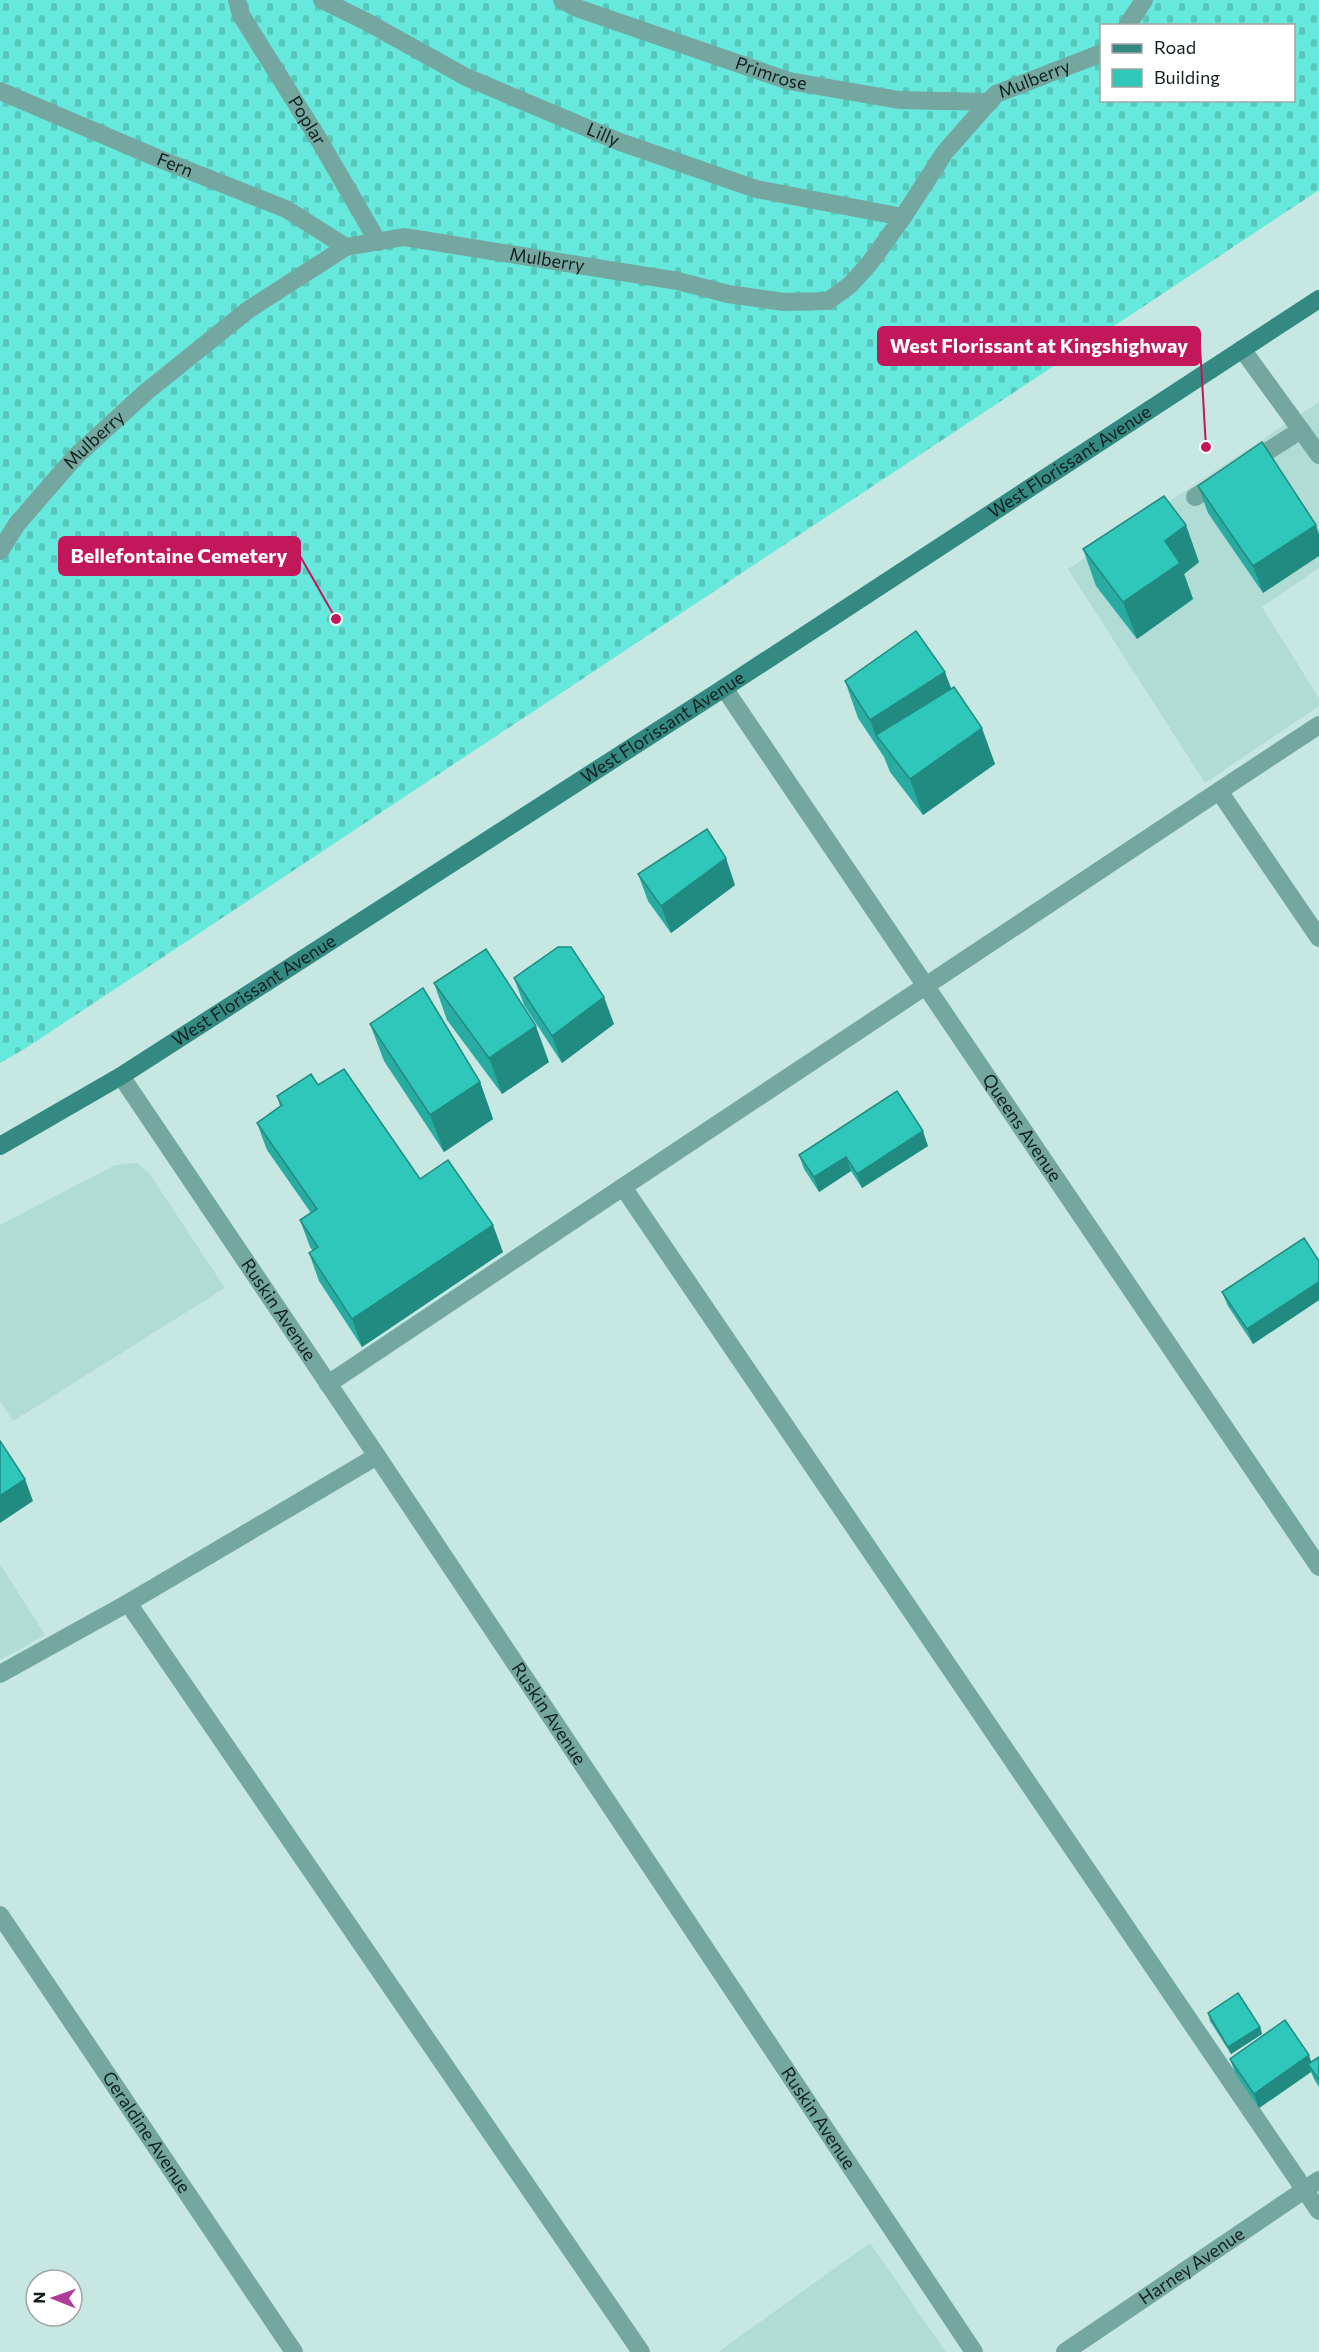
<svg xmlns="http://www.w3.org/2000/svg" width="1319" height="2352" viewBox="0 0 1319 2352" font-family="Commissioner,sans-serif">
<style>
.built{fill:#b1dbd5}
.cemetery{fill:url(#cemetery-stones);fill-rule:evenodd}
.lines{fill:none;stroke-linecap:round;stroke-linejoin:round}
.lane{stroke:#74a7a0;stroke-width:18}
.street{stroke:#74a7a0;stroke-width:18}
.secondary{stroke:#348a82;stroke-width:18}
.wall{fill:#28aba0}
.shaded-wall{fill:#218b82}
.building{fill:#2fc7ba;stroke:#218b82;stroke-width:1.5}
.labels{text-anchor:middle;stroke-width:4.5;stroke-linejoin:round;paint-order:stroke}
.street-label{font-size:18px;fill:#121f1d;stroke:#fff}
.leader{fill:none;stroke:#c2185b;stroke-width:2}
.callout-dot{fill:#c2185b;stroke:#fff;stroke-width:2}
.callout{fill:#c2185b;stroke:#c2185b;stroke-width:2}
.callout-label{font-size:20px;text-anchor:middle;font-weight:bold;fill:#fff}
</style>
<defs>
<pattern id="cemetery-stones" width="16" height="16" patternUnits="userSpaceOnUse" patternTransform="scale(1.5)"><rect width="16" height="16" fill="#66e9dc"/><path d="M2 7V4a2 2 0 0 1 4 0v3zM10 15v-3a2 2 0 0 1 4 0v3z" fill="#57c7bc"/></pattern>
</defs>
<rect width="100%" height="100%" fill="#c6e7e2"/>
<!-- built -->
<path class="built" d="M 1319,402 L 1319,568 L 1262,607 L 1319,698 L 1319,706 L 1205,783 L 1068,569 Z
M 137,1163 L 149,1173 L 225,1288 L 13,1421 L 0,1401 L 0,1225 L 115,1165 Z
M 0,1564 L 45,1635 L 0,1660 Z
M 870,2243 L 946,2352 L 718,2352 Z"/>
<!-- cemetery -->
<path class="cemetery" d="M 0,0 L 1319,0 L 1319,190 L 26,1048 L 0,1063 ZM 1102,26 L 1294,26 L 1294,100 L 1102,100 Z"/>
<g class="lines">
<!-- lane -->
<g class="lane">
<path id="s1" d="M 237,0 L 241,15 L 319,140 L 378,242"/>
<path id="s2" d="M 322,0 L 367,22 L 466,77 L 620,142 L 756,189 L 903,217"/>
<path id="s3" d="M 562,0 L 577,8 L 789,81 L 899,100 L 990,102"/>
<path d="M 1127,26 L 1144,0"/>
<path id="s4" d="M 0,91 L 162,160 L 286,209 L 346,247"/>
<path d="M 1242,349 L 1319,455"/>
<path d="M 1249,463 L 1301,430"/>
<path d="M 1195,497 L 1221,481"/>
<path id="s5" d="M 0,551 L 17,524 L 75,457 L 146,392 L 248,310 L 346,247 L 404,237 L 678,281 L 728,294 L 784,302 L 828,301 L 850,285 L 869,264 L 903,217 L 945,152 L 996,94 L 1102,53"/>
<path d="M 1219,791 L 1319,725"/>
<path d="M 623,1187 L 1219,791 L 1319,938"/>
<path d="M 328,1384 L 623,1187 L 1319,2211"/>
<path d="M 128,1603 L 641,2352"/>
<path d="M 0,1674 L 128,1603 L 377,1456"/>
</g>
<!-- street -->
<g class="street">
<path id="s6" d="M 724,688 L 1319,1567"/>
<path id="s7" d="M 121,1076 L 377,1456 L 974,2352"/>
<path id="s8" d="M 0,1915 L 294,2352"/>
<path id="s9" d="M 1065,2352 L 1319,2180"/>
</g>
<!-- secondary -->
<path class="secondary" id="s10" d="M 0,1146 L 121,1076 L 724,688 L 1319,299"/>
</g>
<!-- wall -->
<path class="wall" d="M 1262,442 L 1263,593 L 1208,513 L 1198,486 Z
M 1083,549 L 1199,562 L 1184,574 L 1193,599 L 1137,639 L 1096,586 Z
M 845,681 L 951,689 L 995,764 L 923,815 L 890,772 L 884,757 L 858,718 Z
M 638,874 L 735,885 L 671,933 L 648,901 Z
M 514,978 L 614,1024 L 562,1063 L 524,1005 Z
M 434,983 L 549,1062 L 502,1094 L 447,1020 Z
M 370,1024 L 480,1082 L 493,1119 L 444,1152 L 384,1061 Z
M 318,1085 L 420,1179 L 503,1252 L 362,1347 L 319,1281 L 309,1253 L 313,1251 L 310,1247 L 300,1220 L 311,1213 L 267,1150 L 257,1123 L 280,1106 L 277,1096 Z
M 928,1146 L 862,1188 L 851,1171 L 819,1192 L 804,1169 L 799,1155 Z
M 1319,1261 L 1319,1300 L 1253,1344 L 1228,1306 L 1222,1292 Z
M 1208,2013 L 1260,2027 L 1262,2034 L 1231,2054 L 1210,2021 Z
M 1319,2057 L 1319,2087 L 1314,2079 L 1311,2072 L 1259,2108 L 1235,2073 L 1230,2059 L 1312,2062 Z"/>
<!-- shaded-wall -->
<path class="shaded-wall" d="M 1186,525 L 1199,562 L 1184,574 L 1193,599 L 1137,639 L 1123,602 L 1165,541 Z
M 1316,525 L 1319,534 L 1319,556 L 1263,593 L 1253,566 Z
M 945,672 L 959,709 L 876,735 L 884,757 L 870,720 Z
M 982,728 L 995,764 L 923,815 L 910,779 Z
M 726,858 L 735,885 L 671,933 L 661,906 Z
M 604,997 L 614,1024 L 562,1063 L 552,1036 Z
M 536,1026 L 549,1062 L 502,1094 L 489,1058 Z
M 480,1082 L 493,1119 L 444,1152 L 430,1115 Z
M 923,1131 L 928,1146 L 862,1188 L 857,1174 Z
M 846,1157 L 851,1171 L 819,1192 L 814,1177 Z
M 493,1225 L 503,1252 L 362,1347 L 352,1319 Z
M 1319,1282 L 1319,1300 L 1253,1344 L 1247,1329 Z
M 25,1479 L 33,1501 L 0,1523 L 0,1496 Z
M 1260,2027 L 1262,2034 L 1231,2054 L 1228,2047 Z
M 1309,2055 L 1314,2070 L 1308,2064 L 1311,2072 L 1259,2108 L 1254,2094 Z"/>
<!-- building -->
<path class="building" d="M 1262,442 L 1316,525 L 1253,566 L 1198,486 Z
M 1164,496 L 1186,525 L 1165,541 L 1180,563 L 1123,602 L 1083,549 Z
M 916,631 L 945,672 L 870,720 L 845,681 Z
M 954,687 L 982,728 L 910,779 L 876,735 Z
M 707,829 L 726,858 L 661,906 L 638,874 Z
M 558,947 L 571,947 L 604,997 L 552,1036 L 514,978 Z
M 486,949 L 536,1026 L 489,1058 L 434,983 Z
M 423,988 L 480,1082 L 430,1115 L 370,1024 Z
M 344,1069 L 420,1179 L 448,1160 L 493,1225 L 352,1319 L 309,1253 L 318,1247 L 300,1220 L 317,1209 L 257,1123 L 282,1105 L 277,1096 L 311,1074 L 318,1085 Z
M 897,1091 L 923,1131 L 857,1174 L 846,1157 L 814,1177 L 799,1155 Z
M 1304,1238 L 1319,1261 L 1319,1282 L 1247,1329 L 1222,1292 Z
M 0,1441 L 25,1479 L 0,1496 Z
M 1238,1993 L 1260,2027 L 1228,2047 L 1208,2013 Z
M 1285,2020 L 1309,2055 L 1254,2094 L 1230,2059 Z
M 1319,2057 L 1319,2080 L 1308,2064 Z"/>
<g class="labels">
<!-- street labels -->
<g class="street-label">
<text dy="6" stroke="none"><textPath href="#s3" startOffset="222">Primrose</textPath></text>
<text dy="6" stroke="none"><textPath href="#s5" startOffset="1262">Mulberry</textPath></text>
<text dy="6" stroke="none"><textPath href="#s1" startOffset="140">Poplar</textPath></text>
<text dy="6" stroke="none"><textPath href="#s2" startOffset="312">Lilly</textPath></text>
<text dy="6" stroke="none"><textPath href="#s4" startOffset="190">Fern</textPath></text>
<text dy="6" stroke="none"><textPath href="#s5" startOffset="668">Mulberry</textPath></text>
<text dy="6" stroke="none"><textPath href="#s5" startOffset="146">Mulberry</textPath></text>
<text dy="6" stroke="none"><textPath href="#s10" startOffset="1270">West Florissant Avenue</textPath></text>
<text dy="6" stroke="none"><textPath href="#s10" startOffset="784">West Florissant Avenue</textPath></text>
<text dy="6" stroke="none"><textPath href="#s10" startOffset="298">West Florissant Avenue</textPath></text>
<text dy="6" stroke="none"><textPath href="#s6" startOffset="531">Queens Avenue</textPath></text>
<text dy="6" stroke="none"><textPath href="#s7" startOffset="282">Ruskin Avenue</textPath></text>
<text dy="6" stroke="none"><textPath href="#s7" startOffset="768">Ruskin Avenue</textPath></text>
<text dy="6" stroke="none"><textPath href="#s7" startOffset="1254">Ruskin Avenue</textPath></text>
<text dy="6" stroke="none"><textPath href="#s8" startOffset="262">Geraldine Avenue</textPath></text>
<text dy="6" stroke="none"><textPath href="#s9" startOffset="153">Harney Avenue</textPath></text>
</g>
</g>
<!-- callouts -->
<path class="leader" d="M1206 447L1200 346M336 619L300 556"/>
<g class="callout-dot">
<circle cx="1206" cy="447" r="6"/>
<circle cx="336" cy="619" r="6"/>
</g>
<g class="callout">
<rect x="878" y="327" width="322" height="38" rx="6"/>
<rect x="59" y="537" width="241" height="38" rx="6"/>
</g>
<g class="callout-label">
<text x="1039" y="353">West Florissant at Kingshighway</text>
<text x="179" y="563">Bellefontaine Cemetery</text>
</g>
<!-- legend -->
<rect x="1100" y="24" width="195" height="78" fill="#ffffff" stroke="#a0a5a5" stroke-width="1.5"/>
<rect x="1112" y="44" width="30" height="9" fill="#348a82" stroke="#a0a5a5" stroke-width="1.5"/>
<text x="1154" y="54" font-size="18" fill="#121f1d">Road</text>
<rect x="1112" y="69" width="30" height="18" fill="#2fc7ba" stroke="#a0a5a5" stroke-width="1.5"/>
<text x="1154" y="84" font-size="18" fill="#121f1d">Building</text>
<!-- north arrow -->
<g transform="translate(54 2298) rotate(271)"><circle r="28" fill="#ffffff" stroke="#a0a5a5" stroke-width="1.5"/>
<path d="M0-4.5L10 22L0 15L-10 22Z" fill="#ae3d99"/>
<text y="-9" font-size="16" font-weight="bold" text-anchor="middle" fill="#121f1d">N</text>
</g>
</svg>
